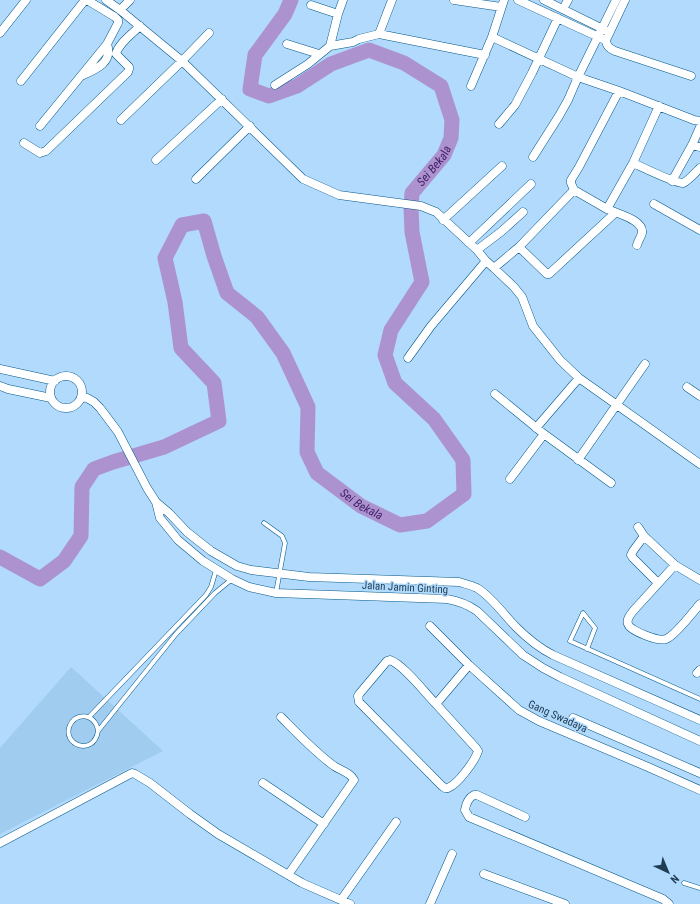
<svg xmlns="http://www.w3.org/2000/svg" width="700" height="904" viewBox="0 0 700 904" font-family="'Roboto Condensed',sans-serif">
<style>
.built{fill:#a0ccf0}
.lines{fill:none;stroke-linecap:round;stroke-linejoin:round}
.river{stroke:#ac92cf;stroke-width:15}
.lane-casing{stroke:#03588a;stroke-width:5}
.street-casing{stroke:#03588a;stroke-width:9}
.lane{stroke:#fff;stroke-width:4}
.street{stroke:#fff;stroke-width:8}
.labels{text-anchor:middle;stroke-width:3;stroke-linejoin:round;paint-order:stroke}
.street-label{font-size:11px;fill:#1f3c53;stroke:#b1dafd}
.water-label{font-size:12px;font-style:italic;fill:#46216a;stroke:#b1dafd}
</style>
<rect width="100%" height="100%" fill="#b1dafd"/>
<!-- built -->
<path class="built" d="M 71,667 L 163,751 L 0,834 L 0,748 Z"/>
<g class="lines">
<!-- river -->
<path class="river" id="s1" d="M 0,557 L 40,579 L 64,561 L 81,536 L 82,487 L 94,469 L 113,462 L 164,447 L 219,421 L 214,383 L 181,348 L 175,302 L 165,258 L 182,225 L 204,221 L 214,256 L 227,293 L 257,317 L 283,353 L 308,407 L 307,452 L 317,473 L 361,506 L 400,525 L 427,521 L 464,494 L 463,460 L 434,419 L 395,383 L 385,355 L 391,330 L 422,282 L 412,232 L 411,207 L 412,193 L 444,155 L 451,138 L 452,120 L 441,86 L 404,63 L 369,50 L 331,64 L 297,86 L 269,96 L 250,89 L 255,55 L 285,14 L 291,0"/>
<!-- lane casing -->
<g class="lane-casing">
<path id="lane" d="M 264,523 L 282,536 L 285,543 L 276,593
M 587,649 L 595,628 L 583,613 L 570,641 L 700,699
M 89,717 L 206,595 L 211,587 L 216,570
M 98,731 C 97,722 90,714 79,717 C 75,718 72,721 70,725 C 61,745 94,757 98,731 L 176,634 L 215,593 L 232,579
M 684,883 L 700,888"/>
</g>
<!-- street casing -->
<g class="street-casing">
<path id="street" d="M 106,0 L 120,10 L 182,61 L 303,179 L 339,195 L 421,206 L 436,212 L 477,250 L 486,261 L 494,268 L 514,287 L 522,297 L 533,326 L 560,360 L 579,378 L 700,464
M 454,0 L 501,7
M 518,0 L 603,39
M 544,0 L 607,31
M 625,0 L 606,40 C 606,46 610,49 615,51 L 691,76
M 311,5 L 338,14
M 563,9 L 568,0
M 120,10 L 130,0
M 0,33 L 26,0
M 379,34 L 485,55
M 492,37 L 578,77 L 619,91 L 694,120 L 700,121
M 287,44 L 319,54
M 330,46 L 338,14 L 343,0
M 83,75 C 97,69 113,62 107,44
M 21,81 L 85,0
M 275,85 L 308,64 L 330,46 L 353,42 L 359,39 L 379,34 L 392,0
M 471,86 L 492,37 L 504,0
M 121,120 L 182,61 L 209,33
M 499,124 L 515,105 L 532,73 L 558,18
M 40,126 L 107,44 L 118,23 L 118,20 L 115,17 L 87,0
M 24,143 L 40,153 L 46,151 L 128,72 L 129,69 L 129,67 L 116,54 C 118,44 133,33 140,26
M 692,145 L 700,147
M 533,157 L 559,116 L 568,100 L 578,77 L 616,0
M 156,160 L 222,99
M 633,163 C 642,167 676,184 683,183 C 688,181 696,172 700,168
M 196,179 L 250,126
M 672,181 L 692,145 L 700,127
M 574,190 L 607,209 L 633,163 L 659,106
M 654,204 L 700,230
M 610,210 C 618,214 644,220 642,233 C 641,237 638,241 637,245
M 443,220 L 502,166
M 469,243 L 531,184
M 519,247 L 547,274 L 549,274 L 615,213
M 477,250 L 502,231 L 523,212
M 494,268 L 519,247 L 574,190 L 571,183 L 571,180 L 579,167 L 619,91
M 408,358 L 431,326 L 486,261
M 0,369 L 55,381
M50 392a16 16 0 1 1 32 0a16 16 0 1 1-32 0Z
M 0,386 L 8,389 L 51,398
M 687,387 L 700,396
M 495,394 L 544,434 L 611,483
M 81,397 L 87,398 L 94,402 L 100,408 L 118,432 L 147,488 L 156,502 L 160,518 L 178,540 L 203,561 L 232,579 L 249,587 L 276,593 L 447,599 C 459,601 467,604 477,611 L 523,655 L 543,668 L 560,677 L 700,741
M 536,428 L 579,378
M 578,460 L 645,364
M 510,479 L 544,434
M 156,502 L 169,513 L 187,532 L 211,551 L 237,566 L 251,570 L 309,577 L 459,582 C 465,584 471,585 477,588 C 492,597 504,615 516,627 C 527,638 539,648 553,655 L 700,720
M 638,527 L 644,536
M 675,565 L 634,610 C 631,614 626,619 628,624 C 630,631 659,642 666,639 C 675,636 693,612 700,604
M 658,583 L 633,558 L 631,555 L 633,551 L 644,536 L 675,565 L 700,580
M 430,626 L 469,665 L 519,710 L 539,721 L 648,767 L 700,790
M 697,673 L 700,670
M 436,704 C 425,693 404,665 390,660 L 387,661 L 360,693 L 358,696 L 359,702 L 442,786 C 445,788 445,789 448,788 C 458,784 475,761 478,751 L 476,748 L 436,704 L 469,665
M 281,717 C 298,734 315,752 334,766 C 340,770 351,773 354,780 L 288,875
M 573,718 L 700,773
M 263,783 L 324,824
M 525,817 L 477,795 L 474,795 C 468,798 466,803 465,810 L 469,817 L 663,899 L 669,904
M 0,843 L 132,773 L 135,774 L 150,783 L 190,814 L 218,834 L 302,883 L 350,904
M 484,874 L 565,904
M 341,900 L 396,822
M 430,904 L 452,854"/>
</g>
<!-- lane -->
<use href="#lane" class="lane"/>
<!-- street -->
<use href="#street" class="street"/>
</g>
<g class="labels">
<!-- street labels -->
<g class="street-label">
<text transform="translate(405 587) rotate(3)" y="4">Jalan Jamin Ginting</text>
<text transform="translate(558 716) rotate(24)" y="4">Gang Swadaya</text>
</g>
<!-- water labels -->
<g class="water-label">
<text dy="4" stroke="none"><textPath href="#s1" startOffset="1381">Sei Bekala</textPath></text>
<text dy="4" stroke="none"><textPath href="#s1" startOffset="889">Sei Bekala</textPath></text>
</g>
</g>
<!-- north arrow -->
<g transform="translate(668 872) rotate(136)" stroke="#b1dafd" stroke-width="3" paint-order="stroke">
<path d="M0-3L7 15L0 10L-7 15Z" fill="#1f3c53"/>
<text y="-6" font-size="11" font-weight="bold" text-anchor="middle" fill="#1f3c53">N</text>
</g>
</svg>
